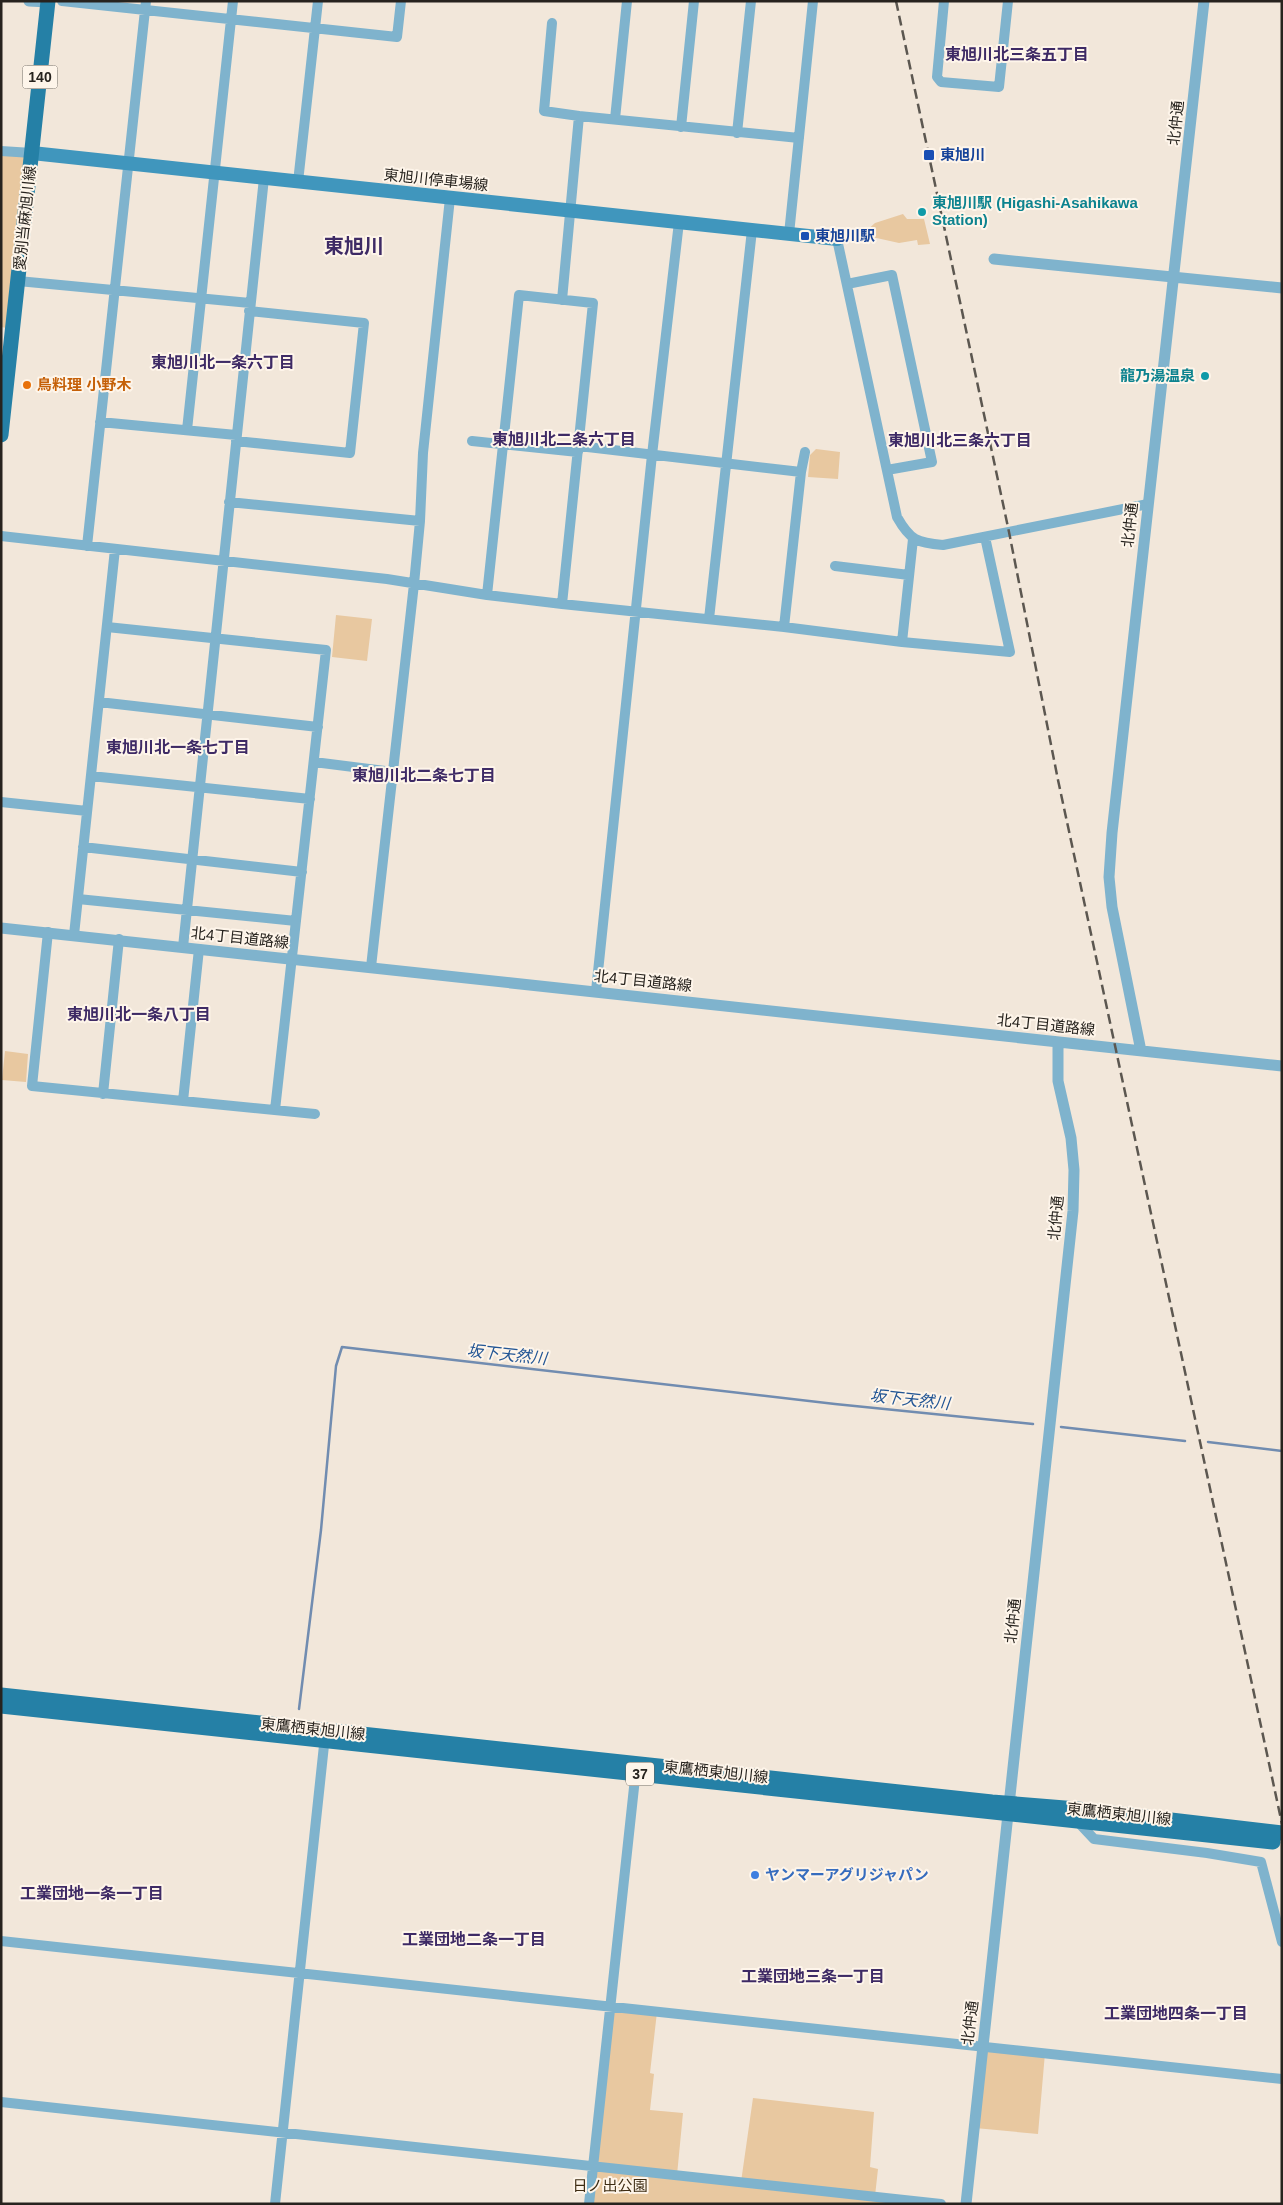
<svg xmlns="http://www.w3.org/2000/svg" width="1283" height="2205" viewBox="0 0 1283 2205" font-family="Helvetica,'Noto Sans JP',sans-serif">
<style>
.green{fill:#e8c8a0}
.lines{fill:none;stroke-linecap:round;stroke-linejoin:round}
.stream{stroke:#718cb0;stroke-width:2.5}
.minor{stroke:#7fb3cd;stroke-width:10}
.tertiary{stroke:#7fb3cd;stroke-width:11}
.secondary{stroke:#4096bd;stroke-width:14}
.primary{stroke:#2580a6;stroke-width:15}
.rail{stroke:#5c5750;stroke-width:2.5;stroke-dasharray:10 5;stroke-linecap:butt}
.transit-dot{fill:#1a4fb4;stroke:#fef5ea;stroke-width:2}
.culture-dot{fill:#0f9aa8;stroke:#fef5ea;stroke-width:2}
.food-dot{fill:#e8710a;stroke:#fef5ea;stroke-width:2}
.shop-dot{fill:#3f7fe0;stroke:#fef5ea;stroke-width:2}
.labels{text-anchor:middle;stroke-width:4;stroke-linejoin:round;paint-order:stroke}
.shield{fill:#fef5ea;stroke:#68625b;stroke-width:1}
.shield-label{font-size:14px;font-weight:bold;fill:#27231e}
.street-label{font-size:15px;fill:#27231e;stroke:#fef5ea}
.transit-label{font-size:15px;font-weight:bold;fill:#164399;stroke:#fef5ea;text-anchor:start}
.culture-label{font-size:15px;font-weight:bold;fill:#0d838f;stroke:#fef5ea;text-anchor:start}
.food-label{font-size:15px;font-weight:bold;fill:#c56008;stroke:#fef5ea;text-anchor:start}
.shop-label{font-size:15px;font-weight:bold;fill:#366cbe;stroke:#fef5ea;text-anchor:start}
.park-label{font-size:15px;fill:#3e2c13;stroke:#fef5ea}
.neighbourhood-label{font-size:16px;font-weight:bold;fill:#3e2a65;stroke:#fef5ea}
.water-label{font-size:16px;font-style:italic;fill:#235695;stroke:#fef5ea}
.district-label{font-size:20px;font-weight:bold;fill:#3e2a65;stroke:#fef5ea}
</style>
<rect width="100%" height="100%" fill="#f2e7da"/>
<!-- green -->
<path class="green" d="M 1,151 L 32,153 L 13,329 L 1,327 Z
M 903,214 L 907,219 L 924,219 L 930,244 L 918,245 L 917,240 L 899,243 L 872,237 L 865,238 L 865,232 L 875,223 Z
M 816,449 L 840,452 L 838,479 L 808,477 L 810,455 Z
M 336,615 L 372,619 L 367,661 L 332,657 Z
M 5,1051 L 28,1054 L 26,1082 L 2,1080 Z
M 620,2007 L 657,2012 L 650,2073 L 654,2074 L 650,2110 L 683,2113 L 677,2175 L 741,2182 L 753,2098 L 874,2112 L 870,2167 L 878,2169 L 875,2196 L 941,2204 L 589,2204 L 609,2013 Z
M 983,2046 L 1045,2053 L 1038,2134 L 975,2128 Z"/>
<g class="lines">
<!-- stream -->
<path class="stream" d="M 1061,1427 L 1185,1441
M 1208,1442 L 1282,1451
M 299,1709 L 321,1530 L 336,1366 L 342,1347 L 835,1404 L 1033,1424"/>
<!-- minor -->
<path class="minor" d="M 62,1 L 397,37 L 401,1
M 944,1 L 937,77 L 941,82 L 999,87 L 1008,1
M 552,23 L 544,111 L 579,116
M 615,119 L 627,1
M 681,127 L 694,1
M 737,133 L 751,1
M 1,151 L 32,153
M 298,182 L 318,1
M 789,234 L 813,1
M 837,239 L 897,517 C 910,540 917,543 943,545 L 1148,504
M 18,281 L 250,303
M 847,284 L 892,275 L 932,462 L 887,470
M 562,300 L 579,116 L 799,138
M 100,422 L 236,435
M 187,430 L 233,1
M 236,441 L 350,453 L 364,323 L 249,311
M 472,441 L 578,452
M 579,446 L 801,472
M 229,502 L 420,521
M 1,536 L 387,579 L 487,595 L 562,604 L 784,627 L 902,642 L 1010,652 L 985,537
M 87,546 L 146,1
M 835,566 L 909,575
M 487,595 L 519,295 L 593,303 L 562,604
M 709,619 L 752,230
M 107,627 L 326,650 L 275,1110
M 784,627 L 801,472 L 805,452
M 902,642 L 913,539
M 99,702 L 318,727
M 314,762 L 393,772
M 91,776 L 310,799
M 1,802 L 87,811
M 83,847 L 302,872
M 78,899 L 296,921
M 48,932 L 32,1086 L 315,1114
M 74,935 L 115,549
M 183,947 L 264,178
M 371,967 L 414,584 L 420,521 L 423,453 L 450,198
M 596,991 L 652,455 L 679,222
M 103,1094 L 119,939
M 183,1101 L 199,949
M 1079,1823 L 1094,1839 L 1207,1853 L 1261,1862 L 1282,1942
M 1,1941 L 1282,2079
M 1,2102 L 941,2204
M 275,2204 L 325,1736
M 589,2204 L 636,1769"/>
<!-- tertiary -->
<path class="tertiary" d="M 29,1 L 48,2
M 994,259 L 1282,288
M 1,928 L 1282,1066
M 1141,1051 L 1112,907 L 1109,877 L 1112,833 L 1204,1
M 966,2204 L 1073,1211 L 1074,1170 L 1071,1138 L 1058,1081 L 1058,1042"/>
<!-- secondary -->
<path class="secondary" d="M 32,153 L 837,239"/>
<!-- primary -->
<path class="primary" d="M 1,435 L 48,1
M 1,1695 L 992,1802 L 1077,1809 L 1282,1833
M 1,1706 L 1273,1842"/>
<!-- rail -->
<path class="rail" d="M 896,1 L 1009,532 L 1058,780 L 1282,1824"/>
</g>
<!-- markers -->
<g class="transit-dot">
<rect x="923" y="149" width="12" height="12" rx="2.5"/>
<rect x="800" y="231" width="10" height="10" rx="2.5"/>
</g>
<g class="culture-dot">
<circle cx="922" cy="212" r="5"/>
<circle cx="1205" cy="376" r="5"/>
</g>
<circle class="food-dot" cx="27" cy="385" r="5"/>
<circle class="shop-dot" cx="755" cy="1875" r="5"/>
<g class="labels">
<!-- shield labels -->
<g class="shield">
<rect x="22.5" y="65.5" width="35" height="23" rx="4"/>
<rect x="626" y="1762.5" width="28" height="23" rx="4"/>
</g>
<g class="shield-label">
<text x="40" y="82">140</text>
<text x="640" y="1779">37</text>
</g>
<!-- street labels -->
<g class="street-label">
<text transform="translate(1176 123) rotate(-84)" y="5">北仲通</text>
<text transform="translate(436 180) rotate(6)" y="5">東旭川停車場線</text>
<text transform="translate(25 218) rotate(-84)" y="5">愛別当麻旭川線</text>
<text transform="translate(1130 525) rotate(-84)" y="5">北仲通</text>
<text transform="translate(240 938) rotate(6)" y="5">北4丁目道路線</text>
<text transform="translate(643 981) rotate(6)" y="5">北4丁目道路線</text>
<text transform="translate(1046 1025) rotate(6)" y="5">北4丁目道路線</text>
<text transform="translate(1056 1218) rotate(-85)" y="5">北仲通</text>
<text transform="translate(1013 1621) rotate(-84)" y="5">北仲通</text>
<text transform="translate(313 1729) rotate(6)" y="5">東鷹栖東旭川線</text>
<text transform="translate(716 1772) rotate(6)" y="5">東鷹栖東旭川線</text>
<text transform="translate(1119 1814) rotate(6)" y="5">東鷹栖東旭川線</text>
<text transform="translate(970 2023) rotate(-83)" y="5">北仲通</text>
</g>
<!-- transit labels -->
<g class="transit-label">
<text x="940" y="160">東旭川</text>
<text x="815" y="241">東旭川駅</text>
</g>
<!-- culture labels -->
<g class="culture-label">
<text x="932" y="208">東旭川駅 (Higashi-Asahikawa<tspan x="932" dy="17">Station)</tspan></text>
<text x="1195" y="381" text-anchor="end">龍乃湯温泉</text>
</g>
<!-- food labels -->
<g class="food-label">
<text x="37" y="390">鳥料理 小野木</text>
</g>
<!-- shop labels -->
<g class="shop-label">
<text x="765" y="1880">ヤンマーアグリジャパン</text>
</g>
<!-- park labels -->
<g class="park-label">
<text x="610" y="2191">日ノ出公園</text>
</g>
<!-- neighbourhood labels -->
<g class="neighbourhood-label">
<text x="1017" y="60">東旭川北三条五丁目</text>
<text x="223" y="368">東旭川北一条六丁目</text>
<text x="564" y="445">東旭川北二条六丁目</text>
<text x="960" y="446">東旭川北三条六丁目</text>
<text x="178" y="753">東旭川北一条七丁目</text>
<text x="424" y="781">東旭川北二条七丁目</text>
<text x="139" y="1020">東旭川北一条八丁目</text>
<text x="92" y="1899">工業団地一条一丁目</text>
<text x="474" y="1945">工業団地二条一丁目</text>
<text x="813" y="1982">工業団地三条一丁目</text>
<text x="1176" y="2019">工業団地四条一丁目</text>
</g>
<!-- water labels -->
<g class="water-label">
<text transform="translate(507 1354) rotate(6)" y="6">坂下天然川</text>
<text transform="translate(910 1399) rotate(6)" y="6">坂下天然川</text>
</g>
<!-- district labels -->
<g class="district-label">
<text x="354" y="253">東旭川</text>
</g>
</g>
<!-- border -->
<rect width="1283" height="2205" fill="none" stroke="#27231e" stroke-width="5"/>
</svg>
